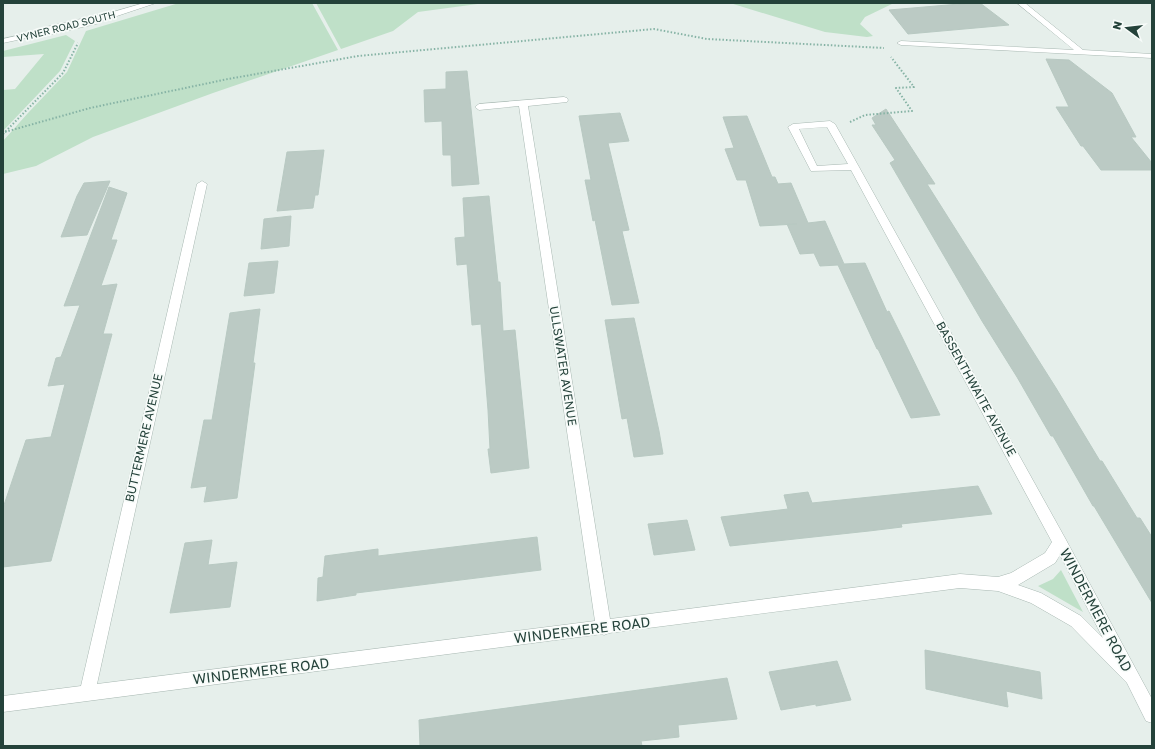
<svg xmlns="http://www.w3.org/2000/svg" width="1155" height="749" viewBox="0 0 1155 749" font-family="'Golos Text',sans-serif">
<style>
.green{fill:#bfe0c8}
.building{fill:#bbcac4;stroke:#b8c9c2}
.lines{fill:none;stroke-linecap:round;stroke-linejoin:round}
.service-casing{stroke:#a8b8b2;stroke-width:1}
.minor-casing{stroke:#a8b8b2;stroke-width:1}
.tertiary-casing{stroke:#a8b8b2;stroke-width:1}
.path{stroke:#86b3a5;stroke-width:2;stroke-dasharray:1.5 2;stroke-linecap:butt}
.service{fill:#fff;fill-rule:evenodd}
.minor{fill:#fff;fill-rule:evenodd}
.tertiary{fill:#fff;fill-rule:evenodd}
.tertiary-bridge-casing{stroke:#a8b8b2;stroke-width:9;stroke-linecap:butt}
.tertiary-bridge{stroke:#fff;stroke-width:8}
.labels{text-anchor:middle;stroke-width:3.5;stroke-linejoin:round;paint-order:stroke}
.far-street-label{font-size:10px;fill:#24423a;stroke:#f7fbf9}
.street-label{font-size:12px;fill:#24423a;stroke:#f7fbf9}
.near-street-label{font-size:14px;fill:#24423a;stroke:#f7fbf9}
</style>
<rect width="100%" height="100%" fill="#e6efeb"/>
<!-- green -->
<path class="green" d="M 179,3 L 312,3 L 338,50 L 213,93 L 93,137 L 36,166 L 3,174 L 3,141 L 28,113 L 67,72 L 86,31 Z
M 316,3 L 485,3 L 418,12 L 393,31 L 341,49 Z
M 730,3 L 894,3 L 865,17 L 860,24 L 873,36 L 867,37 L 825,32 Z
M 66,35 L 75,41 L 60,71 L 3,131 L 3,90 L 15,89 L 44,54 L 3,57 L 3,51 Z
M 1061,570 L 1083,612 L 1038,586 L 1053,579 Z"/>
<!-- building -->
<path class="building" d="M 971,3 L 980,3 L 1009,25 L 908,34 L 889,10 Z
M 1046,59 L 1069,60 L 1112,93 L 1136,137 L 1131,137 L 1152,163 L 1152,170 L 1101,170 L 1083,146 L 1081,146 L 1056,107 L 1069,107 Z
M 467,71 L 479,184 L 452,186 L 451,155 L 443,155 L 442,121 L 425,122 L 424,90 L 446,89 L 446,72 Z
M 886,109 L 935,184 L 927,184 L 1056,388 L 1100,461 L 1102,461 L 1137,518 L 1140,518 L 1152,537 L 1152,603 L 1094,506 L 1093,506 L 1053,436 L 1051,436 L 1017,377 L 982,321 L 890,163 L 895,160 L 872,125 L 876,125 L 872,118 Z
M 620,113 L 629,141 L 608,143 L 629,230 L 622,231 L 639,303 L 612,305 L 595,220 L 593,221 L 589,200 L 585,180 L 591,180 L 579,116 Z
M 747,116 L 772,177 L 775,177 L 778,184 L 791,183 L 808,223 L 825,221 L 844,264 L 865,263 L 887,312 L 889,311 L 903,339 L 940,415 L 911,418 L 878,349 L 877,349 L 838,265 L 820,266 L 814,253 L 800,254 L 787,224 L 797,224 L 760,226 L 746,180 L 737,180 L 725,149 L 734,148 L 723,117 Z
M 324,150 L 318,195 L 315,195 L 313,208 L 277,211 L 287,152 Z
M 110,181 L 87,235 L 61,237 L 77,196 L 84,183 Z
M 109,187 L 127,193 L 111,240 L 117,240 L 101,286 L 117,284 L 103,334 L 112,334 L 51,561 L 3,567 L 3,508 L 26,440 L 51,437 L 65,384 L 48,386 L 56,358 L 61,357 L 80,305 L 64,306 Z
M 489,196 L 498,282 L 500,282 L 503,331 L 515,330 L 529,468 L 491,473 L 488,449 L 490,449 L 488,410 L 481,324 L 472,325 L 467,264 L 457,265 L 455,238 L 465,237 L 463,198 Z
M 291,216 L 289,246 L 261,249 L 264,219 Z
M 278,261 L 274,293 L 244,296 L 249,263 Z
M 260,309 L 253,363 L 255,363 L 237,498 L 204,502 L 207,486 L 191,488 L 204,420 L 212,420 L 230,313 Z
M 634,318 L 659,431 L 663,454 L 634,457 L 627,418 L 622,419 L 605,320 Z
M 978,486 L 992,514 L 901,524 L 902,527 L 869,531 L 730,546 L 721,517 L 788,509 L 784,495 L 808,492 L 812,503 Z
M 687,520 L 695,550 L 654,555 L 648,524 Z
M 537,537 L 541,570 L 356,593 L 356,595 L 317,601 L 318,578 L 323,577 L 325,556 L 378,549 L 378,556 Z
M 212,540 L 208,565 L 237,562 L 230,607 L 170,613 L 185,543 Z
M 925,650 L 1040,672 L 1042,699 L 1006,691 L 1008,707 L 926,689 Z
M 837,661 L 851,700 L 816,706 L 816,704 L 781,710 L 769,672 Z
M 727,678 L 737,719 L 678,725 L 679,737 L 641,741 L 642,746 L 420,746 L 419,720 Z"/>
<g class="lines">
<!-- service casing -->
<g class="service-casing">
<path id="service" d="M 1017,3 L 1025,3 L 1083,50 L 1152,54 L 1152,58 L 901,45 L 897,43 L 901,41 L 1074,50 Z"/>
</g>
<!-- minor casing -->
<g class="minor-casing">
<path id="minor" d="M 564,97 L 567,98 L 568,100 L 567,102 L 528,106 L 610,619 L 960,574 L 998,577 L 1011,573 L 1045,553 L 1052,542 L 851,170 L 811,171 L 788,127 L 793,124 L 830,121 L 835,124 L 859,167 L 1065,538 L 1152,699 L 1152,723 L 1146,721 L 1127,683 L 1071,626 L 1031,603 L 998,591 L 960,588 L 609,633 L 604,635 L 602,634 L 3,712 L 3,696 L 81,686 L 197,184 L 202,181 L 207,184 L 97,684 L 595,621 L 519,106 L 479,110 L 475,107 L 479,104 ZM 827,127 L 848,164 L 817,166 L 799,129 ZM 1060,555 L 1103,638 L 1081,616 L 1041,593 L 1018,585 L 1055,563 Z"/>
</g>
<!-- tertiary casing -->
<g class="tertiary-casing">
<path id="tertiary" d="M 144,3 L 156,3 L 102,21 L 99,21 L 95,19 L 96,17 Z
M 47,29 L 50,29 L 50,33 L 3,43 L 3,39 Z"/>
</g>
<!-- path -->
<path class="path" d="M 850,122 L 865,115 L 912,111 L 896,88 L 914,87 L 891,57
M 5,132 L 90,108 L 228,79 L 358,56 L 654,29 L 707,39 L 884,48
M 3,134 L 63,73 L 78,43"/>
<!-- service -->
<use href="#service" class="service"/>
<!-- minor -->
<use href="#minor" class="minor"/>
<!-- tertiary -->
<use href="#tertiary" class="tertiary"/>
<!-- tertiary-bridge casing -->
<g class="tertiary-bridge-casing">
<path id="tertiary-bridge" d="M 47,31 L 99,19"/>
</g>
<!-- tertiary-bridge -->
<use href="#tertiary-bridge" class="tertiary-bridge"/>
</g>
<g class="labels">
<!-- far-street labels -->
<g class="far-street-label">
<text transform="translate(66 26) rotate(-14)" y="4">VYNER ROAD SOUTH</text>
</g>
<!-- street labels -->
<g class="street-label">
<text transform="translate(563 366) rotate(81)" y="4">ULLSWATER AVENUE</text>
<text transform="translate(976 389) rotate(61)" y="4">BASSENTHWAITE AVENUE</text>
<text transform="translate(144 438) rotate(-77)" y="4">BUTTERMERE AVENUE</text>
</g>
<!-- near-street labels -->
<g class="near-street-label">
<text transform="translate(1096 610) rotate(62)" y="5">WINDERMERE ROAD</text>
<text transform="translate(582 630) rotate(-7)" y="5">WINDERMERE ROAD</text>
<text transform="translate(261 671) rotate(-7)" y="5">WINDERMERE ROAD</text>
</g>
</g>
<!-- border -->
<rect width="1155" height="749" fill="none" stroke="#24423a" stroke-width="8"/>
<!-- north arrow -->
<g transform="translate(1127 28) rotate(285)" stroke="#f7fbf9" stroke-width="3" paint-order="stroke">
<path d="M0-3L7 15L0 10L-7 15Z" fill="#24423a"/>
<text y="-6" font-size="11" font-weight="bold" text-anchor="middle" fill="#24423a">N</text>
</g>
</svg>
